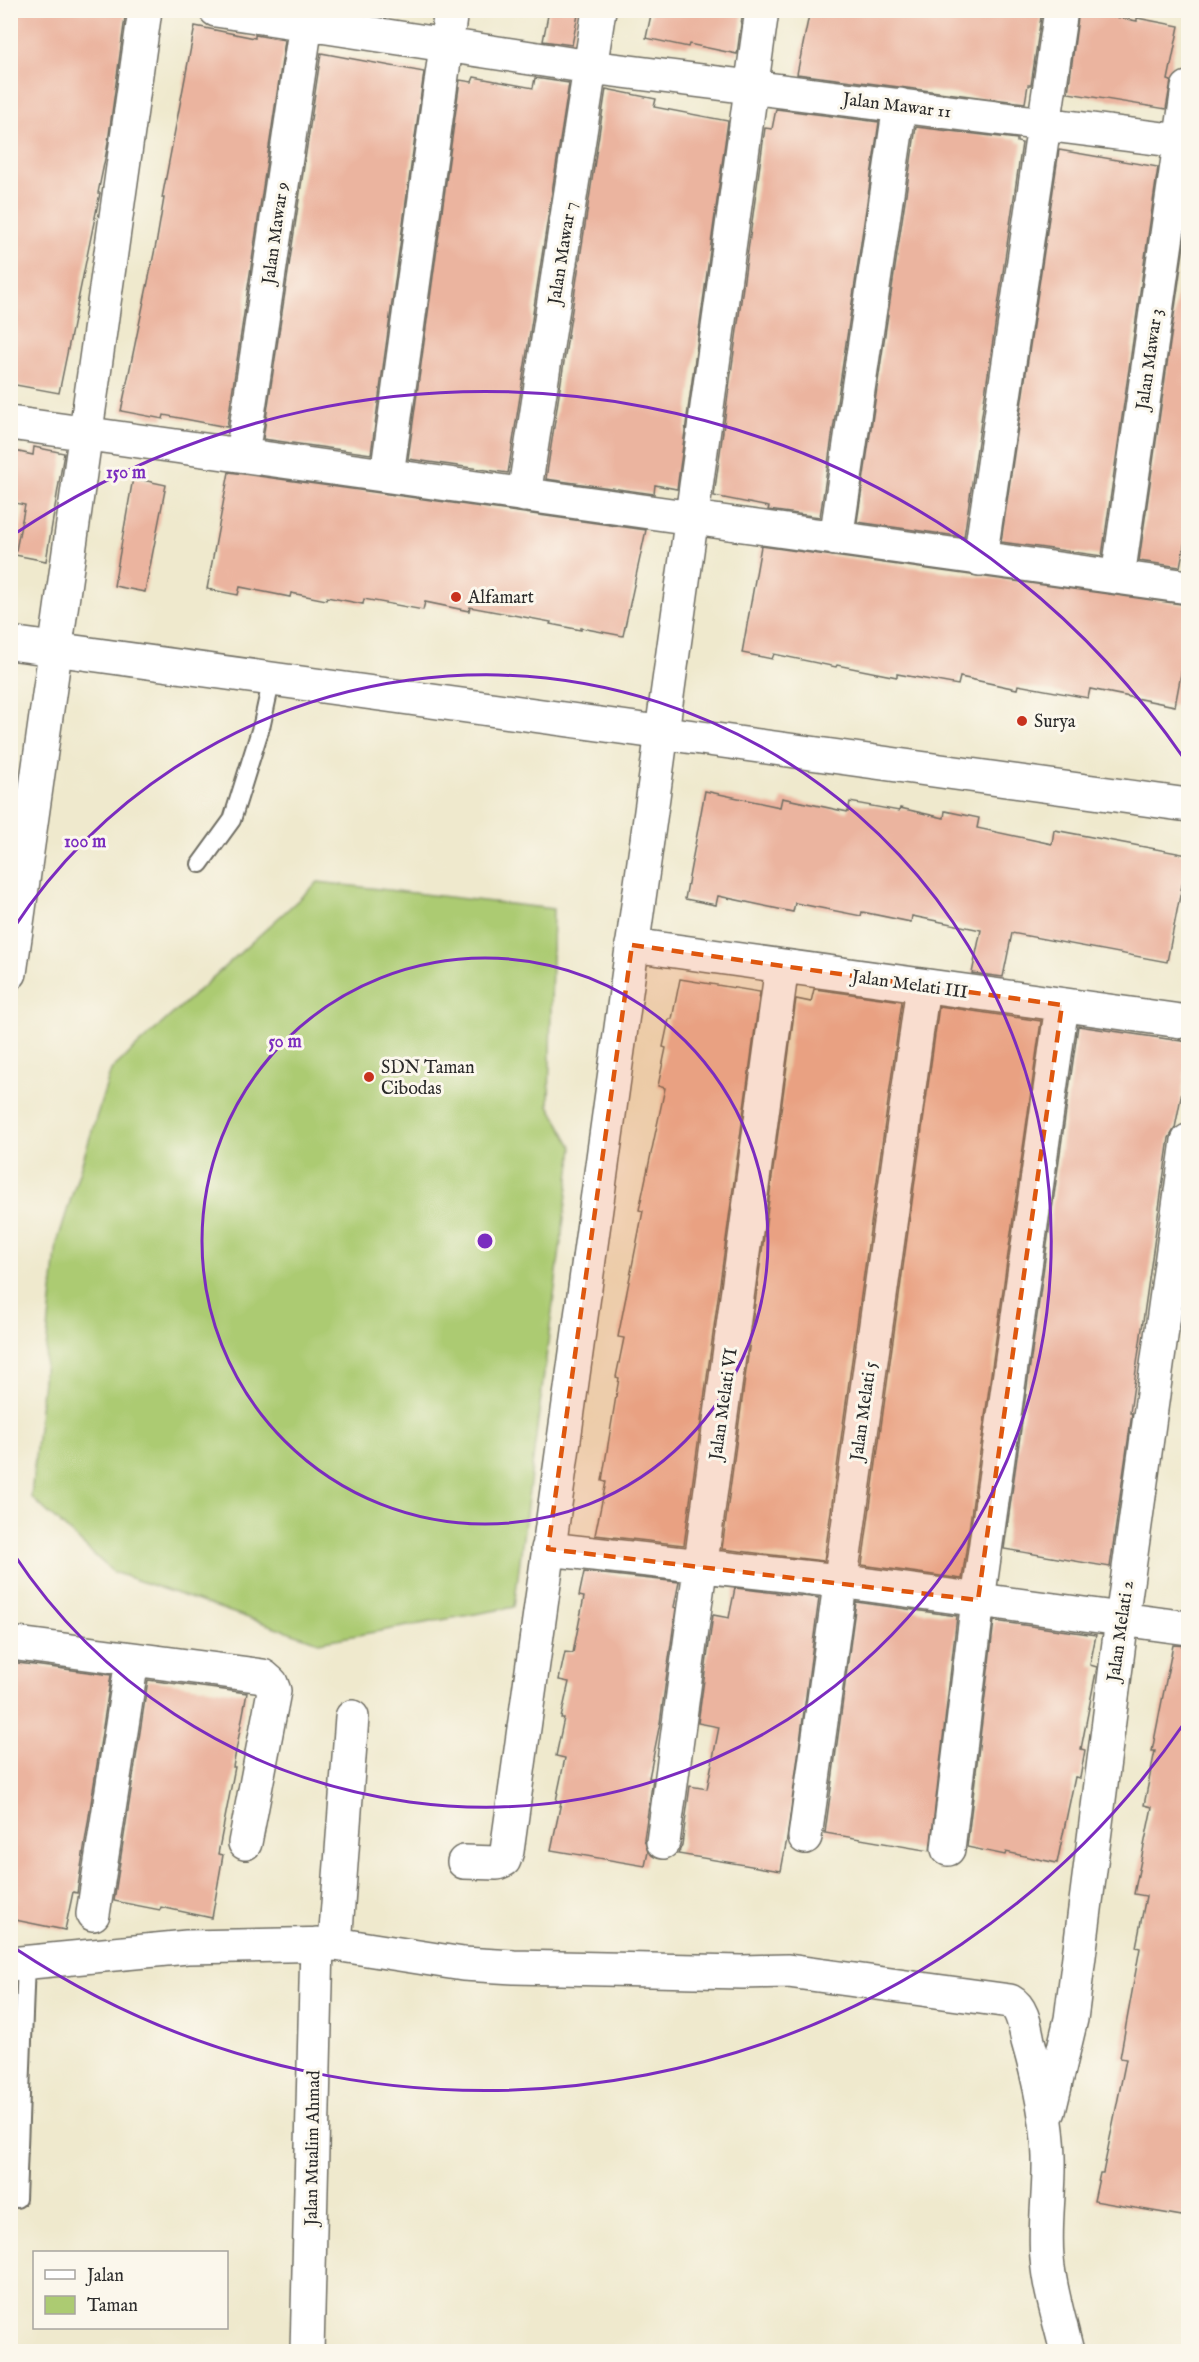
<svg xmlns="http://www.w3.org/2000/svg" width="1199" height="2362" viewBox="0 0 1199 2362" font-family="'IM FELL English',serif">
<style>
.green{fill:#accb72;stroke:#6c7b4e;stroke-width:1.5}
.building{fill:#ebb49f}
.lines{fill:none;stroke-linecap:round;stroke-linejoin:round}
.lane-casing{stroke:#706e64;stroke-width:20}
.street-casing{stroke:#706e64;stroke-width:36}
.secondary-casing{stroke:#706e64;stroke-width:36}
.lane{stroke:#fff;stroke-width:16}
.street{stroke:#fff;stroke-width:33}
.secondary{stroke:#fff;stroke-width:33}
.marked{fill:#df570e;fill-opacity:0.2;stroke:#df570e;stroke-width:4.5;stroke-dasharray:12 8;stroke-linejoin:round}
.ring{fill:none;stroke:#7b2cbf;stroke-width:3}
.poi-dot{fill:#c8321e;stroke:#fbf7ec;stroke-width:2}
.labels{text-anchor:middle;stroke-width:6;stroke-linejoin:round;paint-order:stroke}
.street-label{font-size:18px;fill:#2b2b2b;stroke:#fbf7ec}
.poi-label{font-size:18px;fill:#2b2b2b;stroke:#fbf7ec;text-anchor:start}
.centre{fill:#7b2cbf;stroke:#fbf7ec;stroke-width:3}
.ring-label{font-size:18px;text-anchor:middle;font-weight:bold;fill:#7b2cbf;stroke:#fbf7ec;stroke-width:6;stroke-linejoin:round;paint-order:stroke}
</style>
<rect width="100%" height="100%" fill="#fbf7ec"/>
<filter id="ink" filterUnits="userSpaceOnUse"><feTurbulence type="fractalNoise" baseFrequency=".0167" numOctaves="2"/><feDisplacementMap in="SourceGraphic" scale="12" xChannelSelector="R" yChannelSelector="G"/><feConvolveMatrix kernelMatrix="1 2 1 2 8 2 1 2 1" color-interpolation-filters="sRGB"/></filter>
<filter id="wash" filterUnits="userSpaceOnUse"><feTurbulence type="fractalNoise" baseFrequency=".008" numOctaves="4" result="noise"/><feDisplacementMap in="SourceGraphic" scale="24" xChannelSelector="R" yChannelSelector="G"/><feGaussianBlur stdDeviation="1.35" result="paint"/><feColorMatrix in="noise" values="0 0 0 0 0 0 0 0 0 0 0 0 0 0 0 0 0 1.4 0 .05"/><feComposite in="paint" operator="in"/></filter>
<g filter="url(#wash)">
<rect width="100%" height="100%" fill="#efe9cd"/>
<!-- green -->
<path class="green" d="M 318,882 L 553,909 L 549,1105 L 573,1148 L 514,1607 L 319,1642 L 113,1572 L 31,1497 L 57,1243 L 111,1070 Z"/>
<g id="blocks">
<!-- building -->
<path class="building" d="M 15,10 L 126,10 L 107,149 L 98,193 L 100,193 L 59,393 L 10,384 L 10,34 Z
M 549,10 L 579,10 L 572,45 L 543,41 Z
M 652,10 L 743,10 L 737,54 L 689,44 L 688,47 L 646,38 Z
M 810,10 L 1042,10 L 1031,85 L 1028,85 L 1025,103 L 797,74 Z
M 1079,10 L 1137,21 L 1137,18 L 1179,26 L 1168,80 L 1171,81 L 1166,109 L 1068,93 Z
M 195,26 L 255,38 L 255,35 L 285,40 L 227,427 L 164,415 L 163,419 L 121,411 L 157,239 L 164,198 L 162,198 Z
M 321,53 L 424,72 L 371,454 L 263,439 Z
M 474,77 L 533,88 L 535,78 L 569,83 L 508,473 L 408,459 L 460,80 L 472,82 Z
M 606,89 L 656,99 L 654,107 L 728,121 L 677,489 L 655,485 L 654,494 L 546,479 Z
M 776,109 L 879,122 L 820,517 L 768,510 L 769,507 L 714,496 L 765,128 L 772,129 Z
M 916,127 L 1017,139 L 1017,142 L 1022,143 L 964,537 L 857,522 Z
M 1059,150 L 1158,167 L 1102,556 L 1001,542 Z
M 1188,217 L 1188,525 L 1180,567 L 1139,561 Z
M 34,447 L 64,453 L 46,561 L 15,555 L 25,505 L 10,502 L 10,450 L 33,455 Z
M 229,472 L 646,530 L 623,636 L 581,628 L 581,630 L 550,624 L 551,622 L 470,607 L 469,611 L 425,602 L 423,610 L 364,599 L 363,604 L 327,597 L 326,600 L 291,593 L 290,597 L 240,587 L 238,595 L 207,589 Z
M 133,478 L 166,485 L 145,592 L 114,586 Z
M 761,546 L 1188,605 L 1188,637 L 1175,706 L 1090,689 L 1088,698 L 1018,685 L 1017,689 L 960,677 L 958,685 L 897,674 L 897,677 L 837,665 L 836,667 L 774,654 L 772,659 L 742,653 Z
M 705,791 L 780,807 L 782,798 L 848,812 L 850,802 L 899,811 L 900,808 L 944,818 L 945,811 L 979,818 L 977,828 L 1052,844 L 1054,830 L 1188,855 L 1167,962 L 1012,933 L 1003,977 L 972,973 L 981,930 L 912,916 L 911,922 L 862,912 L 861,916 L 795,903 L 793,912 L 718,896 L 716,905 L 685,899 Z
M 680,979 L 760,992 L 684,1545 L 595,1535 L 606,1482 L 602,1481 L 619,1378 L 616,1377 L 624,1338 L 618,1337 L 643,1211 L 639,1210 L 665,1088 L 658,1086 L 666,1048 L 663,1047 L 669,1019 L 672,1019 Z
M 814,989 L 902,1001 L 824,1561 L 722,1549 L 796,999 L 811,1002 Z
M 939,1006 L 1041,1021 L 962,1579 L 862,1565 Z
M 1078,1026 L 1188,1042 L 1188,1055 L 1181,1097 L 1175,1128 L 1169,1138 L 1130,1413 L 1132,1413 L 1110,1567 L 1004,1549 Z
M 584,1572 L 679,1582 L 674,1607 L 676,1608 L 660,1723 L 649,1778 L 653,1778 L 644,1839 L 648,1852 L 645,1866 L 551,1850 L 561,1802 L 556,1801 L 565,1758 L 556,1756 L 564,1718 L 561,1718 L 569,1682 L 559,1680 L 565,1652 L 573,1653 L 584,1597 L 579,1596 Z
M 735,1588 L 819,1598 L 787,1839 L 781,1871 L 678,1854 L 682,1845 L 690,1786 L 707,1789 L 719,1727 L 698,1723 L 713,1615 L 729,1618 Z
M 856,1602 L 957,1616 L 930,1851 L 825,1833 Z
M 994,1621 L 1096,1635 L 1090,1665 L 1097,1667 L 1081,1749 L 1085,1750 L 1080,1778 L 1075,1777 L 1057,1863 L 1006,1852 L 1005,1855 L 967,1847 Z
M 1173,1645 L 1188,1646 L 1188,2217 L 1094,2201 L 1100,2173 L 1103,2173 L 1126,2059 L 1120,2058 L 1140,1948 L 1136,1947 L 1146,1896 L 1134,1894 L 1152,1807 L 1144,1805 L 1155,1751 L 1152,1751 Z
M 10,1662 L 111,1675 L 77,1893 L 73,1892 L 65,1930 L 10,1919 Z
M 148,1680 L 247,1693 L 233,1767 L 235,1767 L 218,1854 L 223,1855 L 212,1918 L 161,1907 L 160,1910 L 114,1901 Z"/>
</g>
</g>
<g filter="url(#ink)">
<use href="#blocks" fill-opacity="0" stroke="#706e64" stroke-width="1.5"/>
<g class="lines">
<!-- lane casing -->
<g class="lane-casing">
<path id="lane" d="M 200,864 L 232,820 L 262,724 L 272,678
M 17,2199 L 26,1962"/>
</g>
<!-- street casing -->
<g class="street-casing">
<path id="street" d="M 216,10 L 590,67 L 1188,142
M 10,423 L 1188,587
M 242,455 L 308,10
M 387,475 L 451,10
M 524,495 L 599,10
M 836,539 L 900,105
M 980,559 L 1061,10
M 1118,577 L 1188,88
M 632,945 L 1188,1022
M 10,973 L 145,10
M 548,1549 L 839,1581 L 1188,1628
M 10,1643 L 263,1676 L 271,1683 L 274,1691 L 245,1843
M 805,1837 L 923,986
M 663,1842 L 782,966
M 948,1849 L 978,1600 L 1062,1005
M 464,1862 L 497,1863 L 504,1860 L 507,1851 L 762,10
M 93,1914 L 132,1660
M 335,1944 L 352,1717
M 10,1964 L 187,1947 L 335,1944 L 463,1964 L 514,1967 L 742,1972 L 788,1971 L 1010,2001 C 1023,2008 1025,2027 1028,2041 C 1039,2079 1048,2118 1049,2157 C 1050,2191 1044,2224 1047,2258 C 1049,2289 1060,2321 1067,2352
M 1049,2111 L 1071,2019 L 1122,1619 L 1188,1141
M 307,2352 L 317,1944"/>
</g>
<!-- secondary casing -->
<g class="secondary-casing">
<path id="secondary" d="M 10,643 L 1188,805"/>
</g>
<!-- lane -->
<use href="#lane" class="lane"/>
<!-- street -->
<use href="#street" class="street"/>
<!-- secondary -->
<use href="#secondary" class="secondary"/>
</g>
</g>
<!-- marked area -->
<path class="marked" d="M 632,945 L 1062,1005 L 978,1600 L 548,1549 Z"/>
<!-- distance rings -->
<g class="ring">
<circle cx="485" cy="1241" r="283"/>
<path d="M13 929A566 566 0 1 1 13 1553"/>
<path d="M1185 1722A849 849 0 0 1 16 1949M16 533A849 849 0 0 1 1185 760"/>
</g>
<!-- markers -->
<g class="poi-dot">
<circle cx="456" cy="597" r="6"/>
<circle cx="1022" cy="721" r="6"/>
<circle cx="369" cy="1077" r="6"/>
</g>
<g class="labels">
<!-- street labels -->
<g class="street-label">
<text transform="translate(897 105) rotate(7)" y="6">Jalan Mawar 11</text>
<text transform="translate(275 233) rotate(-82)" y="6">Jalan Mawar 9</text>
<text transform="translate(562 253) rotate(-81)" y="6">Jalan Mawar 7</text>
<text transform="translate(1149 359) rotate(-82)" y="6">Jalan Mawar 3</text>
<text transform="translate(910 984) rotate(8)" y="6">Jalan Melati III</text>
<text transform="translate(723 1404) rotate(-82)" y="6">Jalan Melati VI</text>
<text transform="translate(863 1411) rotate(-82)" y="6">Jalan Melati 5</text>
<text transform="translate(1120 1631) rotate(-82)" y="6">Jalan Melati 2</text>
<text transform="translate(312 2148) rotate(-89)" y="6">Jalan Mualim Ahmad</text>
</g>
<!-- poi labels -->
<g class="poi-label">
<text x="468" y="603">Alfamart</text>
<text x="1034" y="727">Surya</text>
<text x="381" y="1073">SDN Taman<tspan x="381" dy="21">Cibodas</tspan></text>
</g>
</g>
<circle cx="485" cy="1241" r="9" class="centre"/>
<g class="ring-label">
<text x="126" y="478">150 m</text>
<text x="85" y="847">100 m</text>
<text x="285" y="1047">50 m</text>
</g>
<!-- margin -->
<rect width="1199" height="2362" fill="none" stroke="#fbf7ec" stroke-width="36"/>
<!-- legend -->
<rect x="33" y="2251" width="195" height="78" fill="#fbf7ec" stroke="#a8a59f" stroke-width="1.5"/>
<rect x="45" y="2270" width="30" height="9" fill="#ffffff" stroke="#a8a59f" stroke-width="1.5"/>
<text x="87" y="2281" font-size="18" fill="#2b2b2b">Jalan</text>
<rect x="45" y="2296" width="30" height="18" fill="#accb72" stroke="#a8a59f" stroke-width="1.5"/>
<text x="87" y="2311" font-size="18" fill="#2b2b2b">Taman</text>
</svg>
